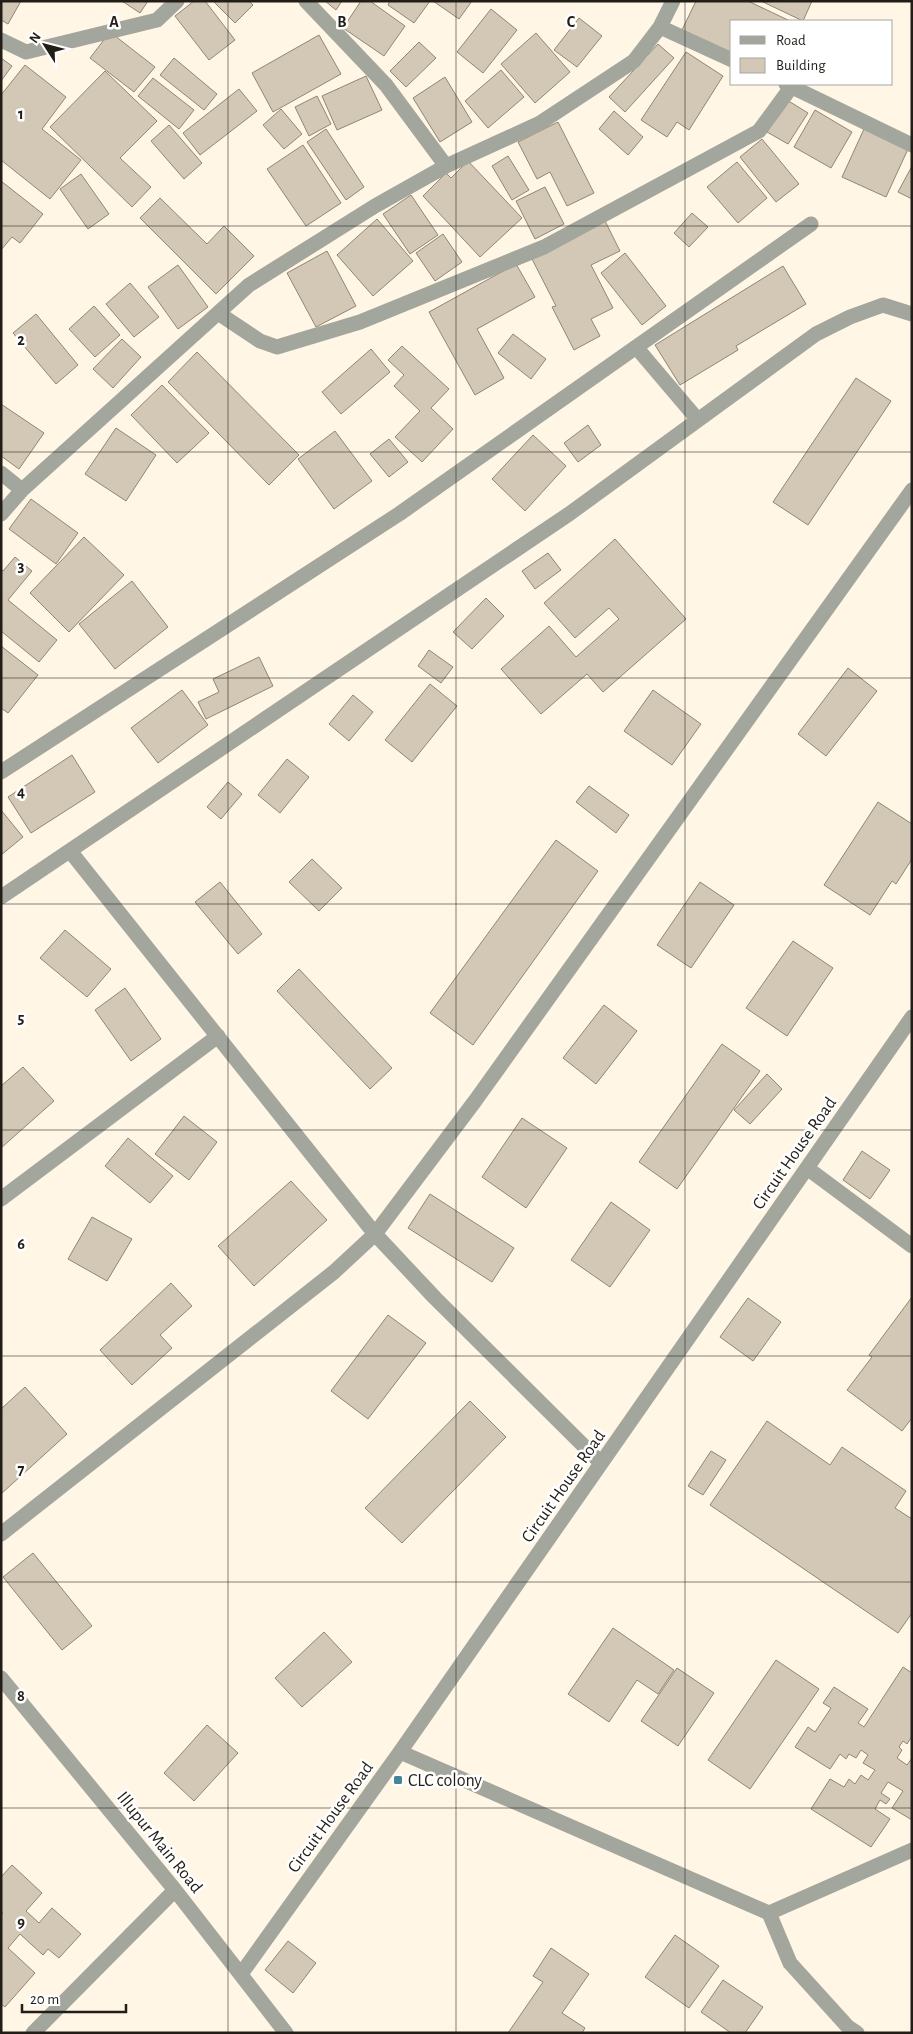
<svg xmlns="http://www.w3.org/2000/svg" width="913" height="2034" viewBox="0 0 913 2034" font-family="'Alegreya Sans',sans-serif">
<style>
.building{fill:#d3c8b5;stroke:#908674}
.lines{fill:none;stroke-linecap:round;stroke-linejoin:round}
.minor{stroke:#a3a69d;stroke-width:15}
.grid{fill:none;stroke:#221e17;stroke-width:1;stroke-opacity:0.55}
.poi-dot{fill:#438696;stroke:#fff;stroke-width:2}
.labels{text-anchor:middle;stroke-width:5;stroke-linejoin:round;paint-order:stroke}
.street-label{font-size:18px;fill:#221e17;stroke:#fff}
.poi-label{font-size:18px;fill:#221e17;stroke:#fff;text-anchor:start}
.grid-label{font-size:16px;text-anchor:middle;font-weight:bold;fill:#221e17;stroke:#fff;stroke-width:5;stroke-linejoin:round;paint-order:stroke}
</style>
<rect width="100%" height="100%" fill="#fff6e6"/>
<!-- building -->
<path class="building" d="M 1,1 L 21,1 L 8,24 L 1,20 Z
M 122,1 L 148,1 L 140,13 Z
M 194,1 L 205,1 L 235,40 L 209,60 L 175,16 Z
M 213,1 L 249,1 L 253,5 L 235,23 Z
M 325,1 L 342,1 L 336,10 Z
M 361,1 L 370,1 L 405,26 L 384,56 L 343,28 Z
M 390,1 L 430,1 L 414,23 L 388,5 Z
M 433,1 L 472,1 L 459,19 Z
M 696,1 L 748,1 L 790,21 L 732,21 L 732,53 L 682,30 Z
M 761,1 L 812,1 L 803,21 Z
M 491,9 L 517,30 L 483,73 L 457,52 Z
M 579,18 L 602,36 L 577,67 L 554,50 Z
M 110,32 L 155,67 L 134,92 L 90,58 Z
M 536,33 L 570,72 L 535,103 L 501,64 Z
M 319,35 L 341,74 L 273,112 L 252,73 Z
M 419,42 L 436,58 L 406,87 L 390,71 Z
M 658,44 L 674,58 L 625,112 L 609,97 Z
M 686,52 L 723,76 L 689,130 L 677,122 L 667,137 L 641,120 Z
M 1,58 L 12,66 L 1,81 Z
M 174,58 L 217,94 L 204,110 L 160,75 Z
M 25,65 L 66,97 L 42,129 L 81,160 L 50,199 L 1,160 L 1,95 Z
M 501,70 L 524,97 L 488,128 L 465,101 Z
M 105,71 L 157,121 L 120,158 L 151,187 L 132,207 L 50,127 Z
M 366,76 L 382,110 L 337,130 L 322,96 Z
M 445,77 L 472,122 L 440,142 L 413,98 Z
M 153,78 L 194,110 L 179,129 L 138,96 Z
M 239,89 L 257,111 L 200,155 L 183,133 Z
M 317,96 L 331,124 L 309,136 L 295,107 Z
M 787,100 L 808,113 L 788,144 L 767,132 Z
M 281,109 L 302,134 L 284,149 L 263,125 Z
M 815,110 L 852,132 L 831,168 L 794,147 Z
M 614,111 L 643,137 L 628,155 L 599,129 Z
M 558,122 L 594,193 L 567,206 L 550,172 L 537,179 L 518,142 Z
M 169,125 L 202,163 L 184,179 L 151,141 Z
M 326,129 L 364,187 L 346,200 L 307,142 Z
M 864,129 L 908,149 L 886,197 L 842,177 Z
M 762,139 L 799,184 L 776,202 L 740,157 Z
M 303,145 L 341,203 L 306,226 L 267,169 Z
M 508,156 L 529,190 L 512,200 L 492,166 Z
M 468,161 L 522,218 L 480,257 L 423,196 L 446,173 L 451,178 Z
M 737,162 L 767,198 L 738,223 L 707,187 Z
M 912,166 L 912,199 L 898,192 Z
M 81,174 L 109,214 L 88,229 L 60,189 Z
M 1,181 L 43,214 L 20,243 L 12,237 L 1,250 Z
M 545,187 L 564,224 L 535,239 L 516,201 Z
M 411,195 L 438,235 L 410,254 L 383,214 Z
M 160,198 L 207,244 L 224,226 L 254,256 L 216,294 L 140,218 Z
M 692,213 L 708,227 L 689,247 L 674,233 Z
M 377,219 L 413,261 L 373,296 L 337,255 Z
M 605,221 L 620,251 L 591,265 L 613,308 L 591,319 L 600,336 L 574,350 L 552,307 L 556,306 L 532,259 Z
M 443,234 L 462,262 L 435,281 L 416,253 Z
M 327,251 L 356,306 L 316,327 L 287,273 Z
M 625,253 L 666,306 L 642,325 L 601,273 Z
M 516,264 L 535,297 L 477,329 L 504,378 L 475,395 L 429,312 Z
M 178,265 L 208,307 L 178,329 L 148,287 Z
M 783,266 L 806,304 L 736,346 L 738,350 L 680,385 L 655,345 Z
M 130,283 L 159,317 L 134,337 L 106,304 Z
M 94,306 L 120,335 L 95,357 L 69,329 Z
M 36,314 L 78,365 L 56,384 L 13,333 Z
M 513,334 L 546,359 L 531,379 L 498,353 Z
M 122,339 L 141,357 L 113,388 L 93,369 Z
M 402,346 L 449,389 L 431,408 L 453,429 L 422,462 L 395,437 L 420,411 L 394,386 L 404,375 L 388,360 Z
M 371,349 L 390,372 L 341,414 L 322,392 Z
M 197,352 L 299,455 L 269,485 L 168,382 Z
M 856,378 L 891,401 L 808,525 L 773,502 Z
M 162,385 L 209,433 L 177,463 L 131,415 Z
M 1,404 L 44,433 L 19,469 L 1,456 Z
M 588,425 L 601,445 L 578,462 L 564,443 Z
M 116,428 L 156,455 L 126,501 L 85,474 Z
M 335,431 L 372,481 L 334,509 L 298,459 Z
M 533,435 L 566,466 L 525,511 L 492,479 Z
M 389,439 L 408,462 L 389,477 L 370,454 Z
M 31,499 L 78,533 L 56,564 L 9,529 Z
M 84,537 L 124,575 L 69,632 L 30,593 Z
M 615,539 L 686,619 L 603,692 L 587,674 L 541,714 L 501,669 L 549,626 L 576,657 L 619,619 L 609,608 L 575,638 L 544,603 Z
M 548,553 L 561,570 L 535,589 L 522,571 Z
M 15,557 L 32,571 L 8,600 L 57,640 L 39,662 L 1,631 L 1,569 L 3,571 Z
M 132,581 L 168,627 L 115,669 L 79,624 Z
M 486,598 L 504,616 L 472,649 L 453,632 Z
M 1,646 L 38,675 L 8,713 L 1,708 Z
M 429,650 L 453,667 L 441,683 L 418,666 Z
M 259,657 L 273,686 L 206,719 L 198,702 L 219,692 L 213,679 Z
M 848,668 L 877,691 L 826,756 L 798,734 Z
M 430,684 L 457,706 L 412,762 L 385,740 Z
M 182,690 L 208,725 L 158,763 L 131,728 Z
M 653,690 L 701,724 L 672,765 L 624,731 Z
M 353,695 L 373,712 L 349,741 L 329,724 Z
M 72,755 L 95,792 L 31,833 L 8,797 Z
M 287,759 L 309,777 L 280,813 L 258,795 Z
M 228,782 L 242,794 L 221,819 L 207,807 Z
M 589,786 L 629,815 L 616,833 L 576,802 Z
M 878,802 L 912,824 L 912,859 L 896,884 L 892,881 L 870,915 L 824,885 Z
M 1,810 L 23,837 L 1,855 Z
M 556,840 L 598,871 L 473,1045 L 430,1013 Z
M 312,859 L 342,888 L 319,911 L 289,882 Z
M 220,882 L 262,934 L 238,954 L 195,902 Z
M 700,882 L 734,905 L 691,968 L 657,945 Z
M 65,930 L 111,969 L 87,997 L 40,958 Z
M 793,941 L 833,968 L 787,1036 L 746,1008 Z
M 299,969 L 392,1068 L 370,1089 L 277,991 Z
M 125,988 L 161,1039 L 131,1061 L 95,1010 Z
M 604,1005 L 637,1031 L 596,1084 L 563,1058 Z
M 722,1044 L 760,1071 L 677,1189 L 639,1162 Z
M 23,1067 L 54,1101 L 1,1148 L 1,1086 Z
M 767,1074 L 782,1089 L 750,1124 L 734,1110 Z
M 184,1116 L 217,1142 L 189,1180 L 155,1154 Z
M 522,1118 L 567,1148 L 526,1208 L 482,1177 Z
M 128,1138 L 173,1176 L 150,1203 L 105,1166 Z
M 862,1151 L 890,1170 L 870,1199 L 843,1180 Z
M 291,1181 L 327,1220 L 254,1286 L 218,1246 Z
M 430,1194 L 514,1248 L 492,1282 L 408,1228 Z
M 611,1202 L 650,1230 L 610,1287 L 571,1260 Z
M 92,1217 L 132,1239 L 107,1281 L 68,1259 Z
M 171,1283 L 192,1306 L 160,1335 L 172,1348 L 132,1385 L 100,1350 Z
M 912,1297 L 912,1418 L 902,1431 L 847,1390 L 872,1357 L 869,1355 Z
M 748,1298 L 781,1322 L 753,1361 L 720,1337 Z
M 388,1315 L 426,1343 L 368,1419 L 331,1391 Z
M 25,1387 L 67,1434 L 1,1494 L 1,1409 Z
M 470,1401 L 506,1437 L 402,1543 L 365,1508 Z
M 767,1421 L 830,1465 L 842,1447 L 906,1491 L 895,1508 L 912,1519 L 912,1613 L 898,1633 L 710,1505 Z
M 711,1451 L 726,1460 L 703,1495 L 688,1486 Z
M 33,1553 L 92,1626 L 62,1650 L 3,1577 Z
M 613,1628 L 674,1670 L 658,1694 L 637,1680 L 609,1722 L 568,1694 Z
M 324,1632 L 352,1662 L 302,1707 L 275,1678 Z
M 776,1660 L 819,1689 L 750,1789 L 708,1760 Z
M 903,1667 L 912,1673 L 912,1736 L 907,1744 L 903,1741 L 899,1747 L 902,1750 L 897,1758 L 907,1765 L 912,1758 L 912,1820 L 892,1808 L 903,1791 L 888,1782 L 881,1793 L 890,1799 L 886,1804 L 880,1800 L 875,1809 L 890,1819 L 871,1847 L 811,1809 L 830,1779 L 844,1787 L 849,1779 L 855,1784 L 861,1775 L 868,1780 L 875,1770 L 863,1763 L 868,1755 L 861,1750 L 856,1758 L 849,1754 L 846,1759 L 840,1754 L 830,1769 L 795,1747 L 808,1727 L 815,1732 L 831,1708 L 823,1703 L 834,1687 L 868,1709 L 858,1723 L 864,1727 Z
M 677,1668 L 714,1693 L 678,1746 L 641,1721 Z
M 207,1725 L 238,1753 L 194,1801 L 164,1773 Z
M 12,1865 L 42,1893 L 26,1911 L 39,1923 L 52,1908 L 81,1934 L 59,1958 L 48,1949 L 43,1955 L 20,1934 L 8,1948 L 35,1973 L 5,2007 L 1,2004 L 1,1915 L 3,1913 L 1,1912 L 1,1877 Z
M 675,1935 L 719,1966 L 689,2008 L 645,1977 Z
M 288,1941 L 316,1963 L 293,1993 L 265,1970 Z
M 551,1948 L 589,1974 L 562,2013 L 585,2028 L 582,2033 L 508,2033 L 543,1982 L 533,1976 Z
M 723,1980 L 763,2007 L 745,2033 L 731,2033 L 701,2012 Z"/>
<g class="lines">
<!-- minor -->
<path class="minor" d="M 306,1 L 386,85 L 446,166
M 660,27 L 732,60
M 1,40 L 26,52 L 157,20 L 177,1
M 786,84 L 912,145
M 218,313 L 260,341 L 277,347 L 360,322 L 544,247 L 759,131 L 792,86
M 636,347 L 698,420
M 1,473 L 22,490
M 1,514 L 22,490 L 249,285 L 375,206 L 446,166 L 540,123 L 634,61 L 660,27 L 673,1
M 1,772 L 399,514 L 811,224
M 70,851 L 375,1234 L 435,1298 L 601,1463
M 1,897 L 569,514 L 816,334 L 850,317 L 883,305 L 912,314
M 807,1168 L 912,1246
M 1,1199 L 218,1036
M 1,1534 L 334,1272 L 375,1234 L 475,1101 L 912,490
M 1,1678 L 175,1890 L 286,2033
M 400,1752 L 769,1913 L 790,1963 L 848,2027 L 857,2033
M 769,1913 L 912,1850
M 241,1974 L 400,1752 L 912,1017
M 33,2033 L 175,1890"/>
</g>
<!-- grid -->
<path class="grid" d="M 228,1 L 228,2033M 456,1 L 456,2033M 685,1 L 685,2033M 1,226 L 912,226M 1,452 L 912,452M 1,678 L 912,678M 1,904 L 912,904M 1,1130 L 912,1130M 1,1356 L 912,1356M 1,1582 L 912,1582M 1,1808 L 912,1808"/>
<!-- markers -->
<rect class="poi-dot" x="393" y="1775" width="10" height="10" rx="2.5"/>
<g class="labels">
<!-- street labels -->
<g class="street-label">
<text transform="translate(794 1153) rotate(-55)" y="6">Circuit House Road</text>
<text transform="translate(563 1486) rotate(-55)" y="6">Circuit House Road</text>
<text transform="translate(330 1817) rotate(-54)" y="6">Circuit House Road</text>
<text transform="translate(160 1842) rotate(51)" y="6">Illupur Main Road</text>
</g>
<!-- poi labels -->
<g class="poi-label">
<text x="408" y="1786">CLC colony</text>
</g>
</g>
<g class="grid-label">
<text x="114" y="27">A</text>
<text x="342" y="27">B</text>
<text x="571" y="27">C</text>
<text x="21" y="119">1</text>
<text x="21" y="345">2</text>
<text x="21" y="571">3</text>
<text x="21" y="797">4</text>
<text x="21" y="1023">5</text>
<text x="21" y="1249">6</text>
<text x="21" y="1475">7</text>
<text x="21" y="1701">8</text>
<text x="21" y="1927">9</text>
</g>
<!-- border -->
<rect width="913" height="2034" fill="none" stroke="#221e17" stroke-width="5"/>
<!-- legend -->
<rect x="730" y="20" width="162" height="65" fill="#ffffff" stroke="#a7a5a2"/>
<rect x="740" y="36" width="25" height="8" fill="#a3a69d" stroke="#a7a5a2"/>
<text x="776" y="45" font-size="15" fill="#221e17">Road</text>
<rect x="740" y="58" width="25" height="15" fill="#d3c8b5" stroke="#a7a5a2"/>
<text x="776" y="70" font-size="15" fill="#221e17">Building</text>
<!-- north arrow -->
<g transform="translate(45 45) rotate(306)" stroke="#ffffff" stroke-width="4" paint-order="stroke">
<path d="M0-4L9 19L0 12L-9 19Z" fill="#221e17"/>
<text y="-8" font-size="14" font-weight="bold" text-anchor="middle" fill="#221e17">N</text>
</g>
<!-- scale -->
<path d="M22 2004v8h104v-8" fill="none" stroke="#221e17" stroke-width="2.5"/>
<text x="30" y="2004" font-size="15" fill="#221e17" stroke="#ffffff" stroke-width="4" paint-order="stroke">20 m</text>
</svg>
